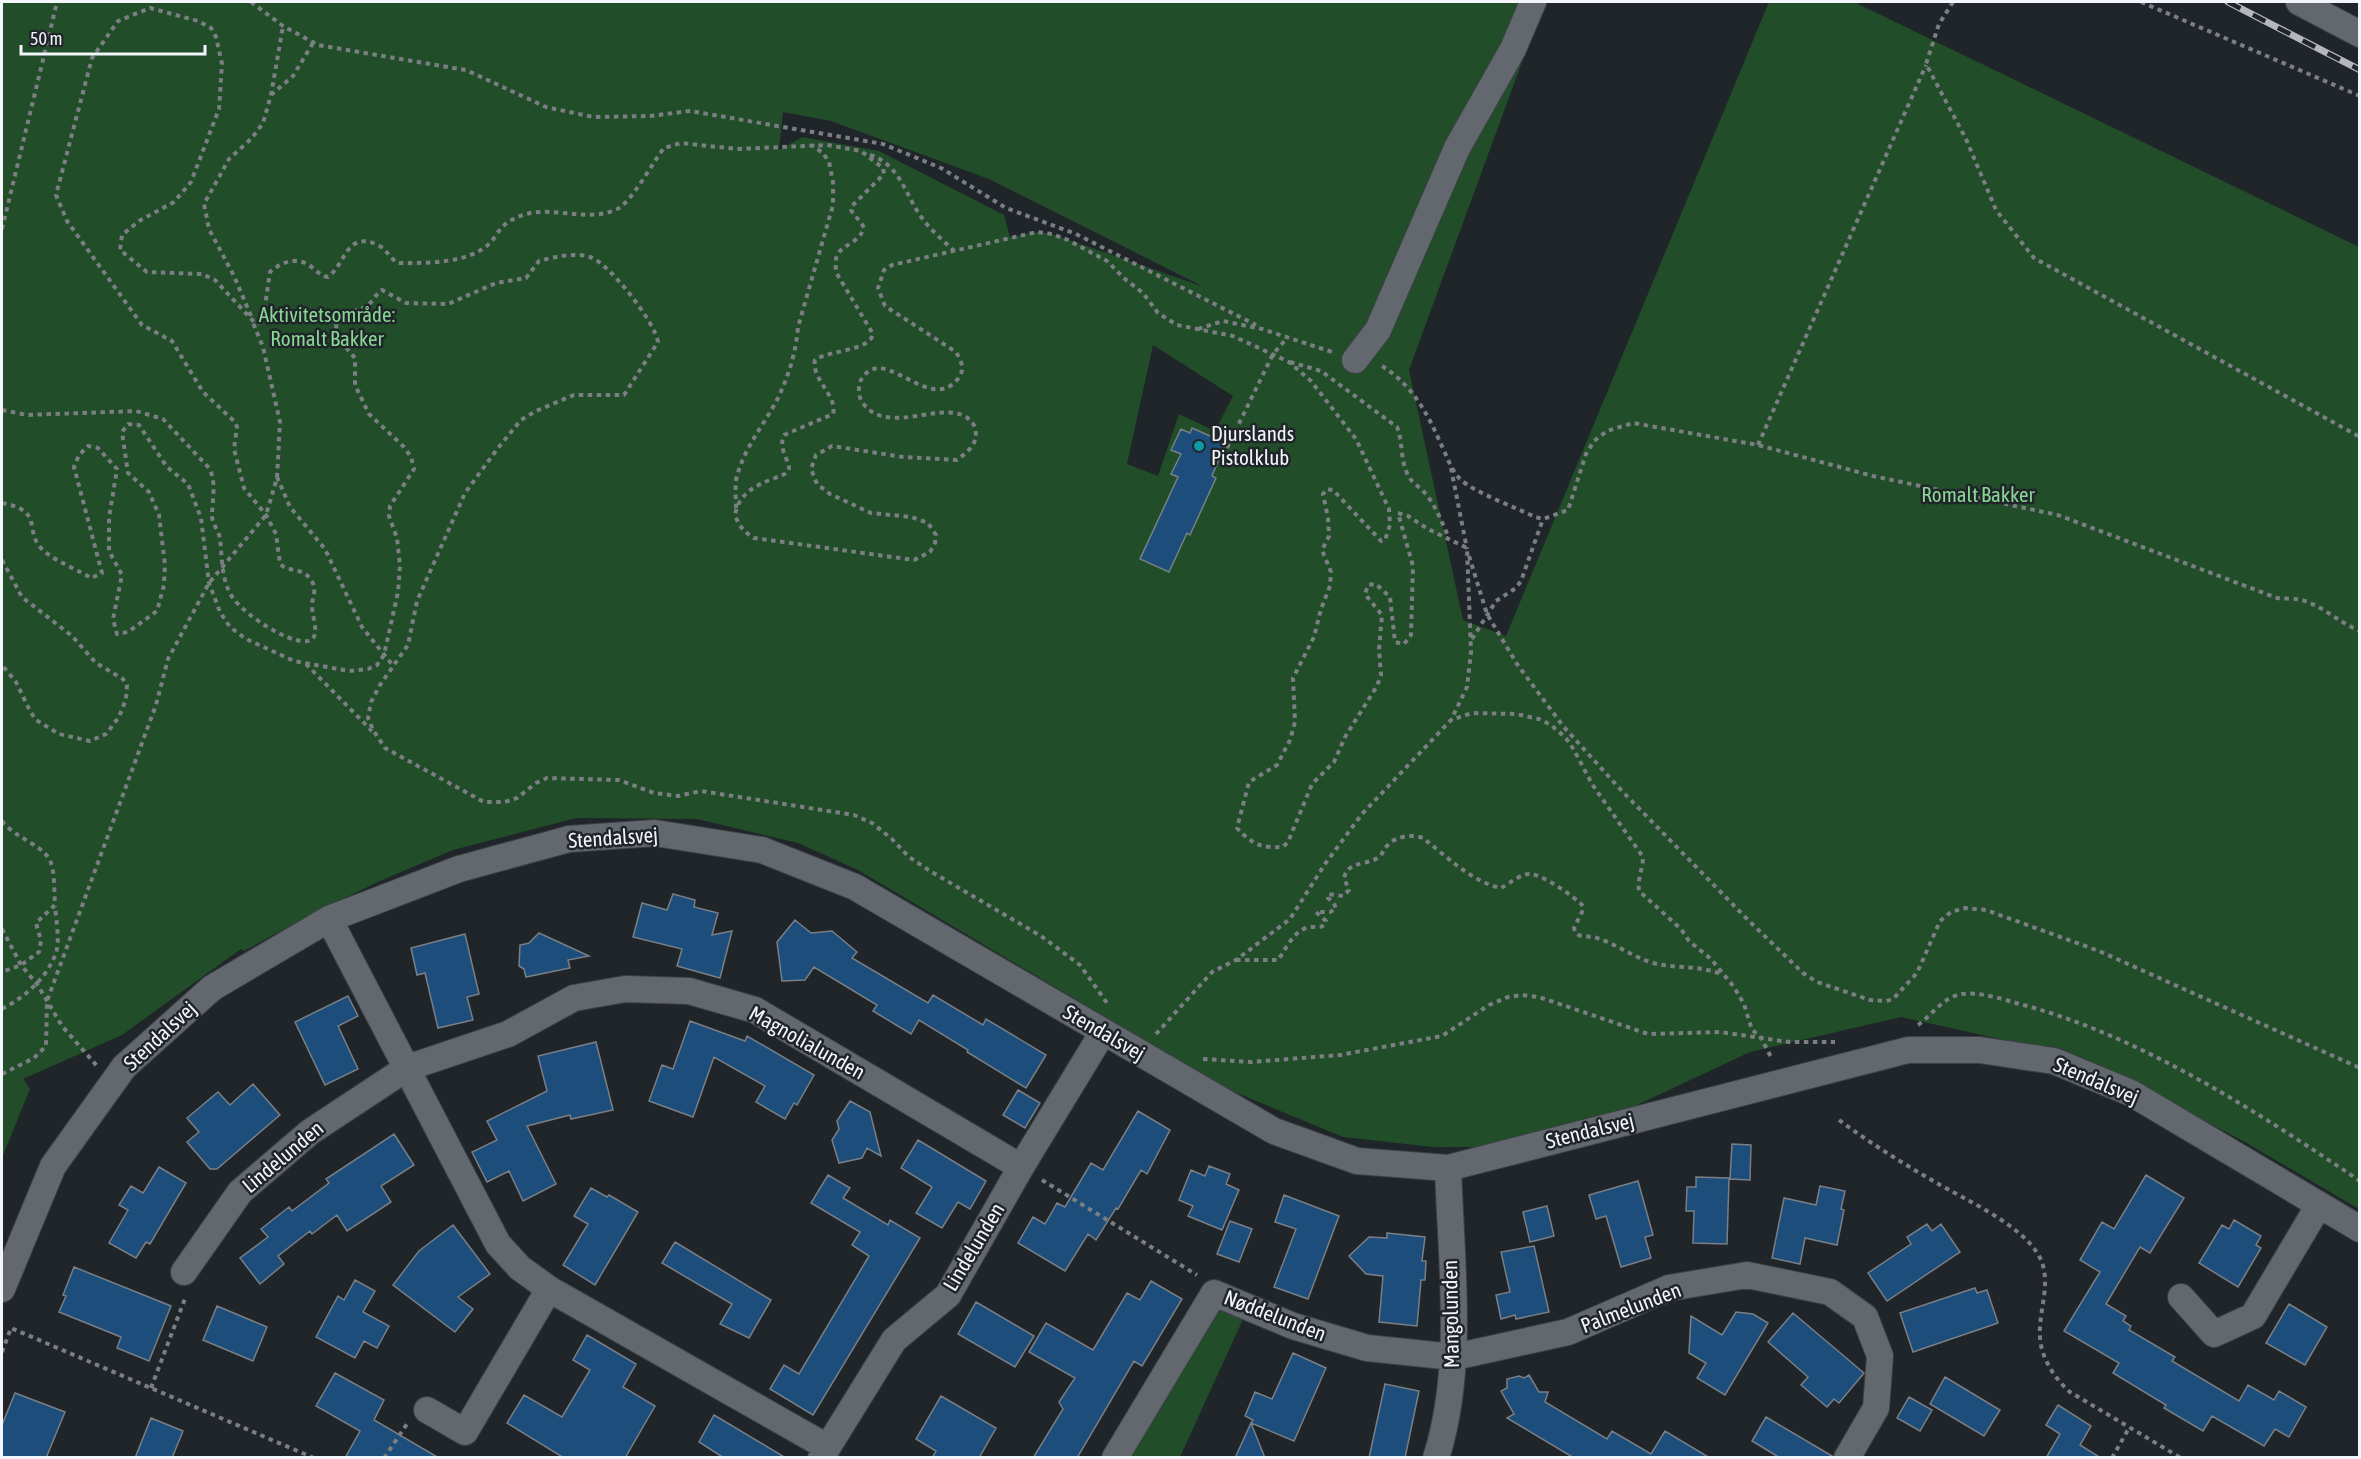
<svg xmlns="http://www.w3.org/2000/svg" width="2361" height="1459" viewBox="0 0 2361 1459" font-family="'Asap Condensed',sans-serif">
<style>
.green{fill:#214d29;fill-rule:evenodd}
.building{fill:#1d4d7b;stroke:#797f85;stroke-width:1.5}
.lines{fill:none;stroke-linecap:round;stroke-linejoin:round}
.minor-casing{stroke:#3d4146;stroke-width:28}
.path{stroke:#7b7f83;stroke-width:4;stroke-dasharray:4.5 4.5;stroke-linecap:butt}
.minor{stroke:#62686e;stroke-width:26}
.rail-casing{stroke:#b4b8bc;stroke-width:7}
.rail{stroke:#20252a;stroke-width:4.5;stroke-dasharray:14;stroke-linecap:butt}
.culture-dot{fill:#0f9aa8;stroke:#20252a;stroke-width:2}
.labels{text-anchor:middle;stroke-width:5;stroke-linejoin:round;paint-order:stroke}
.park-label{font-size:21px;fill:#89d793;stroke:#20252a}
.poi-label{font-size:21px;fill:#f2f5f9;stroke:#20252a;text-anchor:start}
.street-label{font-size:21px;fill:#f2f5f9;stroke:#20252a}
</style>
<rect width="100%" height="100%" fill="#20252a"/>
<!-- green -->
<path class="green" d="M 2,2 L 1544,2 L 1409,370 L 1463,620 L 1506,636 L 1769,2 L 1854,2 L 2359,247 L 2359,1209 L 2245,1142 L 2082,1057 L 1901,1017 L 1750,1052 L 1635,1106 L 1477,1147 L 1433,1147 L 1343,1137 L 1225,1088 L 858,870 L 798,843 L 697,819 L 576,818 L 453,850 L 382,880 L 308,916 L 244,951 L 241,949 L 122,1035 L 23,1079 L 30,1089 L 2,1158 ZM 783,112 L 831,121 L 989,179 L 1204,287 L 1052,234 L 1037,232 L 1010,237 L 1004,215 L 879,151 L 802,137 L 779,150 ZM 1153,345 L 1233,396 L 1215,431 L 1179,414 L 1158,476 L 1127,464 Z
M 1226,1309 L 1244,1317 L 1180,1457 L 1123,1458 L 1216,1310 Z"/>
<!-- building -->
<path class="building" d="M 1192,428 L 1226,443 L 1212,476 L 1216,478 L 1190,535 L 1187,533 L 1169,572 L 1140,559 L 1178,477 L 1171,474 L 1181,454 L 1171,450 L 1181,429 L 1190,433 Z
M 673,894 L 695,900 L 694,907 L 718,913 L 712,935 L 732,931 L 720,978 L 677,966 L 682,949 L 633,937 L 642,903 L 667,910 Z
M 795,920 L 811,933 L 832,931 L 857,952 L 852,958 L 928,1003 L 933,995 L 983,1025 L 986,1019 L 1046,1055 L 1026,1088 L 967,1052 L 968,1050 L 919,1020 L 911,1034 L 873,1011 L 877,1005 L 814,967 L 805,980 L 782,981 L 777,942 Z
M 539,933 L 589,956 L 568,960 L 570,968 L 526,977 L 524,969 L 519,966 L 520,945 L 529,943 Z
M 465,934 L 479,994 L 467,997 L 473,1020 L 438,1028 L 425,973 L 417,975 L 411,948 Z
M 348,996 L 358,1016 L 338,1026 L 358,1069 L 325,1085 L 295,1022 Z
M 690,1021 L 745,1041 L 747,1036 L 814,1075 L 797,1105 L 794,1103 L 785,1119 L 756,1102 L 765,1086 L 714,1057 L 693,1117 L 649,1101 L 662,1065 L 673,1069 Z
M 596,1042 L 613,1110 L 571,1119 L 570,1115 L 527,1126 L 556,1184 L 523,1201 L 509,1171 L 487,1182 L 472,1152 L 497,1140 L 487,1121 L 547,1091 L 538,1056 Z
M 253,1084 L 280,1115 L 217,1169 L 210,1169 L 187,1142 L 199,1132 L 187,1118 L 218,1092 L 230,1105 Z
M 1018,1090 L 1040,1103 L 1025,1128 L 1003,1115 Z
M 850,1101 L 870,1112 L 881,1156 L 867,1148 L 862,1158 L 839,1163 L 832,1140 L 839,1129 L 837,1121 Z
M 1138,1111 L 1170,1130 L 1147,1174 L 1141,1170 L 1118,1209 L 1116,1208 L 1096,1240 L 1088,1234 L 1065,1271 L 1018,1243 L 1033,1217 L 1045,1224 L 1057,1203 L 1065,1207 L 1091,1163 L 1103,1170 Z
M 394,1134 L 414,1165 L 381,1186 L 391,1202 L 347,1231 L 337,1215 L 312,1234 L 310,1231 L 278,1256 L 284,1264 L 260,1284 L 240,1258 L 268,1237 L 261,1229 L 289,1207 L 292,1211 L 329,1183 L 326,1179 Z
M 918,1140 L 986,1181 L 970,1209 L 958,1202 L 942,1228 L 916,1213 L 932,1187 L 901,1168 Z
M 1732,1144 L 1751,1145 L 1750,1180 L 1730,1179 Z
M 1209,1166 L 1230,1174 L 1226,1184 L 1239,1190 L 1222,1230 L 1188,1216 L 1193,1206 L 1179,1200 L 1191,1170 L 1205,1176 Z
M 159,1167 L 186,1183 L 150,1244 L 146,1242 L 136,1258 L 109,1243 L 128,1210 L 119,1205 L 131,1186 L 143,1193 Z
M 828,1175 L 850,1188 L 843,1198 L 888,1225 L 890,1220 L 920,1238 L 813,1415 L 770,1389 L 784,1365 L 799,1374 L 869,1256 L 852,1245 L 860,1232 L 811,1203 Z
M 2146,1175 L 2184,1198 L 2150,1253 L 2140,1247 L 2106,1304 L 2126,1316 L 2123,1321 L 2131,1326 L 2129,1330 L 2175,1357 L 2172,1361 L 2239,1401 L 2248,1385 L 2274,1400 L 2279,1391 L 2306,1407 L 2289,1437 L 2275,1429 L 2264,1446 L 2212,1416 L 2203,1431 L 2164,1408 L 2166,1405 L 2113,1373 L 2119,1363 L 2064,1331 L 2100,1272 L 2080,1260 L 2102,1222 L 2114,1229 Z
M 1696,1177 L 1729,1178 L 1727,1244 L 1693,1243 L 1694,1211 L 1686,1211 L 1687,1187 L 1696,1187 Z
M 1638,1181 L 1653,1235 L 1645,1237 L 1651,1258 L 1621,1267 L 1606,1216 L 1596,1219 L 1589,1195 Z
M 1820,1186 L 1845,1191 L 1841,1209 L 1844,1210 L 1837,1245 L 1805,1238 L 1800,1264 L 1772,1258 L 1784,1198 L 1816,1205 Z
M 591,1188 L 607,1197 L 609,1195 L 638,1212 L 595,1285 L 563,1265 L 588,1224 L 574,1216 Z
M 1284,1195 L 1339,1216 L 1308,1299 L 1274,1287 L 1296,1229 L 1275,1222 Z
M 1547,1206 L 1554,1236 L 1530,1242 L 1523,1212 Z
M 2234,1220 L 2261,1236 L 2256,1245 L 2261,1248 L 2238,1287 L 2199,1263 L 2222,1225 L 2229,1229 Z
M 1230,1221 L 1252,1229 L 1239,1262 L 1217,1254 Z
M 1927,1224 L 1932,1231 L 1941,1224 L 1960,1252 L 1887,1301 L 1868,1273 L 1911,1244 L 1907,1237 Z
M 453,1225 L 490,1274 L 458,1297 L 473,1309 L 455,1332 L 393,1285 L 419,1251 Z
M 1387,1233 L 1425,1237 L 1422,1261 L 1426,1261 L 1425,1280 L 1421,1280 L 1417,1326 L 1379,1322 L 1383,1276 L 1366,1274 L 1349,1256 L 1369,1237 L 1387,1238 Z
M 675,1242 L 771,1300 L 749,1338 L 720,1324 L 732,1304 L 662,1263 Z
M 1534,1246 L 1549,1312 L 1516,1319 L 1515,1315 L 1501,1319 L 1496,1295 L 1510,1292 L 1501,1252 Z
M 74,1267 L 171,1306 L 149,1361 L 117,1348 L 121,1337 L 59,1312 L 66,1296 L 63,1295 Z
M 355,1280 L 375,1291 L 363,1312 L 389,1326 L 377,1348 L 364,1341 L 355,1358 L 316,1337 L 338,1296 L 344,1300 Z
M 1151,1281 L 1182,1299 L 1142,1366 L 1134,1361 L 1077,1458 L 1033,1458 L 1063,1409 L 1059,1402 L 1075,1378 L 1029,1352 L 1046,1323 L 1093,1350 L 1127,1293 L 1140,1300 Z
M 1975,1288 L 1977,1293 L 1987,1290 L 1998,1323 L 1913,1352 L 1900,1313 Z
M 976,1302 L 1034,1336 L 1015,1367 L 958,1334 Z
M 2289,1304 L 2327,1327 L 2305,1365 L 2266,1343 Z
M 217,1306 L 267,1327 L 253,1361 L 203,1340 Z
M 1736,1312 L 1753,1314 L 1768,1323 L 1725,1395 L 1697,1378 L 1706,1363 L 1689,1353 L 1691,1316 L 1722,1335 Z
M 1793,1313 L 1864,1373 L 1839,1403 L 1834,1399 L 1827,1407 L 1801,1385 L 1808,1377 L 1768,1342 Z
M 587,1335 L 636,1364 L 623,1387 L 655,1406 L 625,1458 L 564,1458 L 507,1423 L 524,1395 L 562,1417 L 590,1370 L 573,1360 Z
M 1293,1353 L 1326,1368 L 1294,1441 L 1251,1423 L 1253,1420 L 1245,1416 L 1255,1392 L 1272,1399 Z
M 335,1373 L 384,1400 L 374,1420 L 439,1458 L 345,1458 L 360,1431 L 316,1406 Z
M 1529,1375 L 1539,1392 L 1548,1392 L 1545,1402 L 1607,1439 L 1612,1431 L 1651,1454 L 1665,1431 L 1710,1458 L 1574,1458 L 1507,1418 L 1514,1414 L 1501,1391 L 1507,1388 L 1507,1379 L 1519,1376 L 1524,1378 Z
M 1945,1377 L 2000,1410 L 1984,1436 L 1930,1404 Z
M 1385,1384 L 1419,1391 L 1405,1458 L 1369,1458 Z
M 15,1393 L 65,1412 L 46,1458 L 2,1458 L 2,1425 Z
M 941,1396 L 996,1428 L 979,1458 L 932,1458 L 936,1451 L 916,1439 Z
M 1909,1397 L 1932,1410 L 1920,1431 L 1897,1418 Z
M 2058,1405 L 2091,1426 L 2080,1445 L 2101,1458 L 2046,1458 L 2060,1434 L 2046,1425 Z
M 714,1415 L 786,1458 L 724,1458 L 699,1442 Z
M 1766,1417 L 1832,1456 L 1832,1458 L 1780,1458 L 1752,1441 Z
M 151,1418 L 183,1431 L 172,1458 L 135,1458 Z
M 1251,1423 L 1265,1458 L 1235,1458 Z"/>
<g class="lines">
<!-- minor casing -->
<g class="minor-casing">
<path id="minor" d="M 2299,2 L 2360,34
M 1355,360 L 1378,330 L 1457,148 L 1513,49 L 1533,2
M 329,919 L 498,1244 L 520,1268 L 549,1289 L 827,1447
M 184,1272 L 240,1192 L 310,1132 L 407,1068 L 508,1034 L 574,998 L 625,989 L 689,991 L 755,1010 L 1021,1167
M 2,1289 L 53,1166 L 124,1067 L 212,988 L 329,919 L 459,869 L 569,839 L 655,833 L 762,850 L 855,887 L 1274,1131 L 1357,1161 L 1448,1168 L 1908,1050 L 1980,1050 L 2054,1061 L 2131,1093 L 2360,1229
M 2181,1297 L 2214,1334 L 2253,1316 L 2319,1205
M 427,1410 L 465,1432 L 549,1289
M 821,1458 L 894,1340 L 948,1295 L 1021,1167 L 1103,1032
M 1115,1458 L 1214,1293 L 1293,1326 L 1367,1348 L 1454,1357 L 1568,1332 L 1669,1288 L 1747,1275 L 1830,1292 L 1865,1317 L 1880,1356 L 1876,1408 L 1847,1458
M 1436,1458 C 1465,1368 1451,1261 1448,1168"/>
</g>
<!-- path -->
<path class="path" d="M 251,2 L 283,26 L 318,45 L 466,70 L 546,107 L 593,117 L 650,116 L 690,111 L 883,144 L 941,168 L 1006,208 L 1076,234 L 1256,325
M 1953,2 L 1939,24 L 1926,64 L 1966,139 L 1996,210 L 2034,258 L 2360,437
M 2141,2 L 2360,96
M 271,95 L 293,76 L 313,43
M 870,155 C 901,164 906,199 925,222 C 934,233 945,242 955,252
M 2,229 L 57,2
M 251,316 L 234,276 L 209,229 L 204,204 L 229,159 L 252,138 L 263,123 L 271,95 L 283,26
M 1198,329 L 1223,321 L 1262,329 L 1332,352
M 1290,362 L 1321,371 L 1397,427 C 1403,441 1400,458 1407,473 C 1410,482 1419,486 1425,493 C 1436,506 1442,523 1449,538
M 1382,366 C 1411,384 1427,412 1440,442 C 1446,454 1451,470 1460,479 C 1475,493 1515,507 1535,517 L 1543,519 L 1568,510 L 1586,454 L 1594,441 L 1607,431 L 1633,423 L 1758,445 L 1873,476 L 2058,515 L 2277,598 C 2286,599 2297,598 2305,601 C 2325,608 2340,623 2360,631
M 2,410 L 27,415 L 136,411 L 163,419 L 209,468 C 217,482 212,501 212,517 C 213,525 219,531 220,539 C 222,555 221,572 228,589 C 235,609 276,635 296,640 C 326,648 312,619 312,606 C 312,596 318,590 311,580 C 303,567 290,573 280,564 L 276,534 L 266,515 L 244,488 L 234,449 L 237,427 L 235,422 L 203,392 L 172,341 L 142,325 L 67,221 L 56,195 L 92,58 L 118,21 L 150,8 L 198,21 L 211,28 L 216,37 L 222,64 L 219,109 L 191,182 L 174,202 L 139,221 L 122,235 L 120,250 L 147,272 L 202,274 L 215,280 L 256,324 L 262,322 L 263,319 L 270,272 C 280,263 294,257 307,264 C 315,268 318,275 328,277 C 346,264 346,230 378,245 C 388,250 390,260 399,263 C 427,263 470,264 491,242 C 494,239 496,234 499,231 C 506,221 518,216 530,213 C 558,208 591,222 617,209 C 631,203 653,162 664,148 L 681,143 L 737,149 L 827,145 L 861,151 L 883,168 L 884,174 L 851,207 L 851,210 C 855,217 861,221 864,228 C 856,250 829,242 837,274 L 873,334 C 870,351 829,350 815,360 C 811,379 838,396 833,414 L 784,435 C 777,451 793,464 788,471 C 785,475 780,476 775,478 C 756,485 739,493 735,515 C 739,526 744,532 754,538 L 914,560 L 930,552 L 935,543 L 936,535 L 928,523 L 911,517 L 871,513 L 830,494 L 817,484 L 811,469 L 816,455 L 832,446 L 903,457 L 957,460 C 969,451 979,443 975,427 C 955,389 890,442 862,402 C 858,395 858,386 861,380 C 864,373 872,368 879,368 C 904,370 934,405 956,381 C 966,371 962,362 956,352 L 885,306 L 878,288 L 884,270 L 892,265 L 1037,232 L 1052,234 L 1068,240 L 1107,261 L 1125,279 L 1143,293 L 1158,313 L 1177,325 L 1233,336 L 1289,362 L 1311,381 L 1356,439 L 1389,509 L 1390,525 L 1385,540 L 1381,541 L 1333,490 L 1327,489 L 1323,494 L 1328,518 L 1329,536 L 1322,550 L 1331,572 L 1330,586 L 1321,609 L 1314,637 L 1293,678 L 1295,722 L 1290,740 L 1277,765 L 1249,782 L 1237,828 C 1252,844 1260,848 1283,847 L 1288,842 L 1312,784 L 1334,762 L 1345,737 L 1377,686 L 1381,675 L 1379,649 L 1382,615 L 1365,594 L 1368,585 L 1376,584 L 1390,597 L 1395,642 L 1404,644 L 1411,635 L 1413,566 L 1398,513 L 1408,516 L 1428,529 L 1467,548 L 1471,652 L 1467,687 L 1451,720
M 1758,445 L 1926,65
M 1227,448 L 1273,354 L 1288,337
M 1451,468 L 1467,549
M 277,477 L 290,507 L 325,549 L 362,627 L 394,667
M 2,503 C 47,511 21,532 45,552 C 58,562 76,569 91,578 L 102,573 L 74,467 L 79,455 L 88,446 L 98,448 L 117,469 L 109,518 L 109,551 L 122,575 L 113,619 L 117,634 L 128,632 L 157,611 L 164,585 L 165,565 L 159,515 L 149,492 L 128,473 L 122,432 L 128,424 L 139,425 L 167,467 L 188,484 L 201,518 L 209,583 L 220,612 L 230,627 L 246,639 L 294,661 L 349,671 L 368,669 L 377,665 L 384,655 L 398,592 L 400,566 L 397,538 L 389,516 L 390,506 L 414,469 L 411,457 L 404,447 L 369,414 L 355,385 L 355,358 L 337,337 C 332,307 351,315 365,307 C 372,304 375,294 382,290 L 406,303 L 448,304 L 496,283 L 526,278 L 539,261 C 554,257 574,252 590,257 C 609,263 655,322 658,342 L 624,395 L 574,395 L 536,411 L 521,420 L 498,448 L 465,493 L 417,601 L 408,645 L 380,685 L 371,702 L 368,718 L 373,730 L 385,748 L 484,802 L 505,802 L 517,798 L 536,783 L 547,778 L 619,780 L 654,793 L 678,796 L 701,791 L 854,815 L 872,823 L 892,839 L 909,857 L 930,871 L 1041,936 L 1080,965 L 1107,1003
M 736,508 C 736,499 735,489 736,480 C 743,449 764,425 778,398 C 789,375 796,352 798,327 L 833,205 L 833,182 L 829,162 L 823,153 L 813,146
M 1469,556 L 1487,614 L 1517,664 L 1563,726 L 1621,790 L 1748,920 L 1803,973 L 1817,982 L 1870,1000 L 1886,1001 L 1893,999 L 1917,973 L 1940,921 L 1951,912 L 1965,908 L 1986,910 L 2099,951 L 2360,1068
M 2,560 L 22,597 L 72,636 L 96,663 L 123,679 L 127,685 L 126,699 L 119,717 L 106,734 L 90,741 L 59,734 L 36,720 L 30,711 L 16,682 L 2,665
M 1472,639 L 1496,601 L 1516,588 L 1521,581 L 1543,519
M 306,664 L 372,731
M 2,821 C 13,837 46,846 51,863 C 55,875 54,892 55,905 L 36,923 L 41,941 L 39,952 L 21,965 L 2,972
M 2,929 L 21,965 L 37,984 L 62,1026 L 97,1066
M 1236,960 L 1278,960 C 1286,949 1293,932 1306,928 C 1315,925 1323,931 1326,921 L 1316,912 L 1330,912 L 1336,909 L 1334,903 L 1328,898 L 1328,894 L 1343,896 L 1349,890 L 1344,878 C 1348,860 1367,866 1379,857 C 1383,854 1383,849 1387,846 C 1395,836 1412,834 1423,838 C 1446,856 1472,882 1501,888 C 1509,884 1521,873 1531,874 C 1543,875 1575,897 1583,906 L 1582,912 L 1574,928 C 1578,941 1587,934 1597,938 C 1616,944 1633,957 1653,963 C 1676,969 1702,965 1723,975
M 2,1009 C 25,997 46,979 56,953 C 60,940 56,920 55,906
M 1918,1025 C 1932,1015 1943,997 1962,994 C 1979,992 2000,998 2016,1003 C 2138,1034 2256,1111 2360,1181
M 1156,1034 L 1212,972 L 1236,960 L 1290,919 L 1325,864 L 1362,814 L 1451,720 L 1472,713 L 1516,714 L 1539,719 L 1551,725 L 1566,738 L 1574,750 L 1592,784 L 1643,857 C 1643,868 1637,881 1639,891 L 1681,929 L 1689,941 L 1711,959 L 1734,987 L 1744,1004 L 1752,1030 L 1760,1036 L 1772,1059
M 1203,1059 L 1251,1062 L 1340,1055 L 1442,1036 L 1489,1005 L 1508,997 L 1522,995 L 1539,997 L 1648,1034 L 1720,1032 L 1789,1042 L 1835,1042
M 2,1074 L 34,1058 L 46,1046 L 47,1001 L 156,705 L 168,659 L 209,583 L 266,515 L 277,478 L 280,422 L 263,347 L 253,323
M 1839,1120 C 1870,1143 1902,1163 1935,1182 C 1966,1200 2022,1225 2039,1256 C 2053,1281 2038,1311 2040,1337 C 2041,1358 2055,1379 2070,1392 L 2181,1458
M 1042,1180 L 1197,1275
M 2,1352 L 11,1328 L 314,1458
M 151,1388 L 186,1296
M 384,1458 L 407,1424
M 2112,1458 L 2129,1428"/>
<!-- minor -->
<use href="#minor" class="minor"/>
<!-- rail casing -->
<g class="rail-casing">
<path id="rail" d="M 2228,2 L 2360,70"/>
</g>
<!-- rail -->
<use href="#rail" class="rail"/>
</g>
<!-- markers -->
<circle class="culture-dot" cx="1199" cy="446" r="6"/>
<g class="labels">
<!-- park labels -->
<g class="park-label">
<text x="327" y="322">Aktivitetsområde:<tspan x="327" dy="24">Romalt Bakker</tspan></text>
<text x="1978" y="502">Romalt Bakker</text>
</g>
<!-- poi labels -->
<g class="poi-label">
<text x="1211" y="441">Djurslands<tspan x="1211" dy="24">Pistolklub</tspan></text>
</g>
<!-- street labels -->
<g class="street-label">
<text transform="translate(613 838) rotate(-4)" y="7">Stendalsvej</text>
<text transform="translate(1104 1033) rotate(30)" y="7">Stendalsvej</text>
<text transform="translate(160 1036) rotate(-43)" y="7">Stendalsvej</text>
<text transform="translate(807 1043) rotate(29)" y="7">Magnolialunden</text>
<text transform="translate(2096 1081) rotate(23)" y="7">Stendalsvej</text>
<text transform="translate(1590 1131) rotate(-14)" y="7">Stendalsvej</text>
<text transform="translate(283 1157) rotate(-40)" y="7">Lindelunden</text>
<text transform="translate(974 1247) rotate(-59)" y="7">Lindelunden</text>
<text transform="translate(1631 1308) rotate(-21)" y="7">Palmelunden</text>
<text transform="translate(1451 1314) rotate(-91)" y="7">Mangolunden</text>
<text transform="translate(1275 1316) rotate(21)" y="7">Nøddelunden</text>
</g>
</g>
<!-- border -->
<rect width="2361" height="1459" fill="none" stroke="#f2f5f9" stroke-width="6"/>
<!-- scale -->
<path d="M21 45v9h184v-9" fill="none" stroke="#f2f5f9" stroke-width="3"/>
<text x="30" y="45" font-size="18" fill="#f2f5f9" stroke="#20252a" stroke-width="4.5" paint-order="stroke">50 m</text>
</svg>
